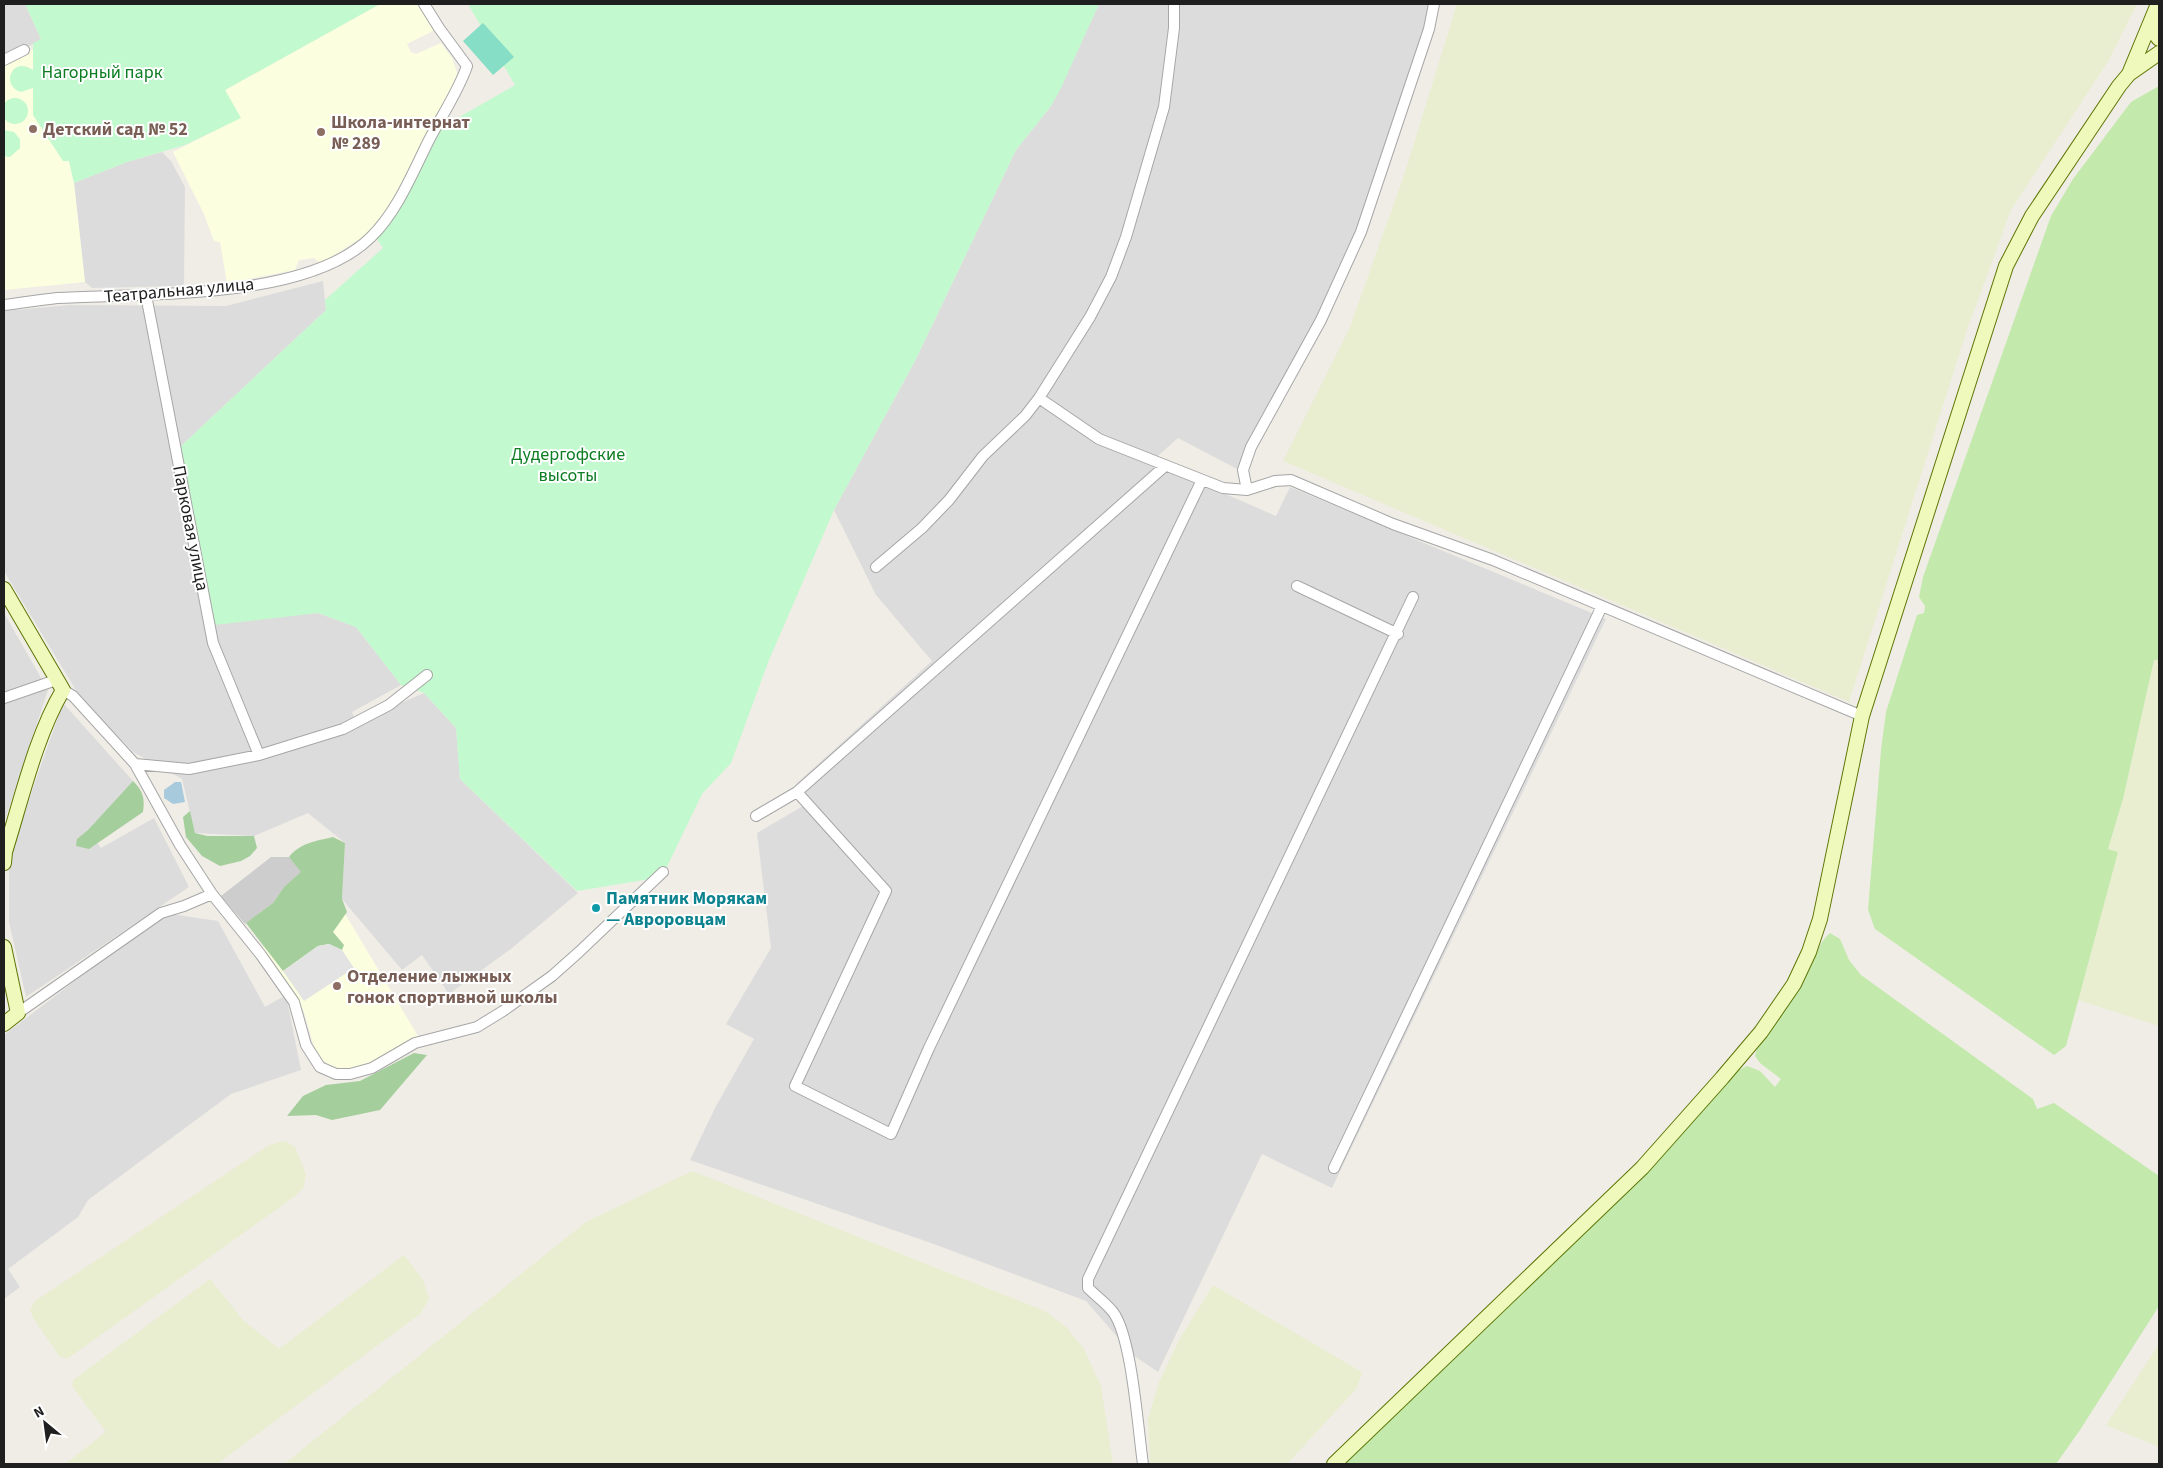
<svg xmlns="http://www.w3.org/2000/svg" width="2163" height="1468" viewBox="0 0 2163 1468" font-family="'Source Sans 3',sans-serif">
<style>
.residential{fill:#dddcdc}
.education{fill:#fbffe0}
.religious{fill:#cdcdcd}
.farmland{fill:#e9eed1}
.grass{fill:#c3e9ac}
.forest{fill:#a4ce9b}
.park{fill:#c3f9ce}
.pitch{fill:#85dec5}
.parking{fill:#e3e3e3}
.water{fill:#a7cadd}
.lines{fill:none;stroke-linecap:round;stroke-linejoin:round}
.street-casing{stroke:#a6a6a6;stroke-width:12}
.secondary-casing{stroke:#5d7606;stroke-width:16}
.street{stroke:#fff;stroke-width:10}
.secondary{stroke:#eef9bb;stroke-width:14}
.education-dot{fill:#8d6e63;stroke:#fff;stroke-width:2}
.culture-dot{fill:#0f9aa8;stroke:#fff;stroke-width:2}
.labels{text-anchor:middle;stroke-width:4;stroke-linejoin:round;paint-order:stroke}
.park-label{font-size:18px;fill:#0d7d23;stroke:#fff}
.education-label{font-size:18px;font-weight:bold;fill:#785e54;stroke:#fff;text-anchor:start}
.street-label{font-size:18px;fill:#1f1f1f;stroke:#fff}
.culture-label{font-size:18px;font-weight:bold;fill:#0d838f;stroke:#fff;text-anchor:start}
</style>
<rect width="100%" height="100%" fill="#f0ede6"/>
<!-- residential -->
<path class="residential" d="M 4,4 L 25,4 L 41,39 L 4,61 Z
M 1099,4 L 1438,4 L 1337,284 L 1239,470 L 1178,438 L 1149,464 L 1205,485 L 1276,516 L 1290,487 L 1606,619 L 1332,1188 L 1262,1154 L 1158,1372 L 1133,1355 L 1086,1301 L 931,1243 L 690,1160 L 715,1108 L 754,1039 L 726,1024 L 771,948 L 757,833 L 808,803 L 796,784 L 932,661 L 876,595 L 834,510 L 916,359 L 1016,150 L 1051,106 Z
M 162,152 L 171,161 L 185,187 L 184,286 L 92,288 L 85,282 L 74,183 L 127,162 Z
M 323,281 L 326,310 L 179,448 L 225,621 L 318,613 L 356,627 L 401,685 L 352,712 L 356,723 L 424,693 L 456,728 L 460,779 L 578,893 L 512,948 L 449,994 L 422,955 L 402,970 L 342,899 L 345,843 L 308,813 L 254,836 L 195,833 L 182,779 L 133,752 L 80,697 L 4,571 L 4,311 L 69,305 L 226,306 Z
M 4,613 L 48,690 L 4,823 Z
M 63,703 L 133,781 L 88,831 L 101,848 L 154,818 L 189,887 L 26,997 L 9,922 L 9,856 Z
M 164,913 L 218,921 L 265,1007 L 286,995 L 301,1070 L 231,1094 L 88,1200 L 78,1217 L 8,1269 L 20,1287 L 4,1299 L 4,1035 Z"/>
<!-- education -->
<path class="education" d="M 380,4 L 432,4 L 439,28 L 407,44 L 411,52 L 416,54 L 441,43 L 452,58 L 457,72 L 457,83 L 384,217 L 366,235 L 325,261 L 319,262 L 314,258 L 299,260 L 295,270 L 227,283 L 220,242 L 214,241 L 204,214 L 173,152 L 240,118 L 225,90 Z
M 35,48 L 49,75 L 74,183 L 85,282 L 4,290 L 4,66 Z
M 335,897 L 418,1036 L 364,1068 L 338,1072 L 320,1058 L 315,1050 L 303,1009 L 260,950 Z"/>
<!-- religious -->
<path class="religious" d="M 271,857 L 289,857 L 302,872 L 284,887 L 273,903 L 245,924 L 221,896 Z"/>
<!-- farmland -->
<path class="farmland" d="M 1457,4 L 2137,4 L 2109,60 L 2011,210 L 1966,333 L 1849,702 L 1283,461 L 1350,327 L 1405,172 Z
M 2154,660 L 2159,660 L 2159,1026 L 2078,1000 L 2118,852 L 2108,849 L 2123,799 Z
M 285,1141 L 295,1147 L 306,1174 L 304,1187 L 294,1197 L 67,1359 L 59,1356 L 33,1318 L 30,1309 L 35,1301 L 269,1145 Z
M 692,1171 L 1045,1311 L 1066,1327 L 1084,1349 L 1101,1386 L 1113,1464 L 284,1464 L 586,1222 Z
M 404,1255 L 423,1280 L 429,1299 L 420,1314 L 217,1464 L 65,1464 L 106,1432 L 72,1386 L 73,1380 L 210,1279 L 243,1320 L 279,1349 Z
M 1213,1285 L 1362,1372 L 1357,1388 L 1287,1464 L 1150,1464 L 1148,1419 L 1159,1382 L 1179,1340 Z
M 2159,1344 L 2159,1447 L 2106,1425 Z"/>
<!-- grass -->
<path class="grass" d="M 2159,86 L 2159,660 L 2154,660 L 2123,799 L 2108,849 L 2118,852 L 2066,1046 L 2054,1055 L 1875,929 L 1868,910 L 1881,750 L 1886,712 L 1917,615 L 1924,613 L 1925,606 L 1919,597 L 1923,577 L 2051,216 L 2073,179 L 2131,102 Z
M 1830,933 L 1840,939 L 1849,960 L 1861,975 L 2033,1099 L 2037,1109 L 2054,1103 L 2159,1176 L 2159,1306 L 2080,1430 L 2056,1464 L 1342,1464 L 1739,1070 L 1747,1066 L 1760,1071 L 1775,1087 L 1781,1079 L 1760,1063 L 1755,1056 C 1760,1032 1794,999 1807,974 C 1814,960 1818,943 1830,933 Z"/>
<!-- forest -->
<path class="forest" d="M 133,781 C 143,791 145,798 143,812 L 89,849 L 76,846 L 77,839 L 88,830 Z
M 190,811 L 195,833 L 207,836 L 254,836 L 257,848 L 250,856 L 241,861 L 220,866 L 202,856 L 186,837 L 183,817 Z
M 333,837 L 345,843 L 342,899 L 347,912 L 333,932 L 344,945 L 342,950 L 329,944 L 318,946 L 283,971 L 246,923 L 273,903 L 284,887 L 301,872 L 289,857 C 300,843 316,841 333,837 Z
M 414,1053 L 427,1055 L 380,1110 L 332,1120 L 316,1115 L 287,1116 L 303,1096 L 326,1085 L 360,1081 Z"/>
<!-- park -->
<path class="park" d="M 25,4 L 380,4 L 225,90 L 241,118 L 185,145 L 127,162 L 74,183 L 69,161 L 63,161 L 33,115 L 33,88 L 21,92 C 0,86 12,55 33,70 L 33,43 L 41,39 Z
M 468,4 L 1099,4 L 1061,88 L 1051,106 L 1016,150 L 916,359 L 834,510 L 769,660 L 731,763 L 702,794 L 662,877 L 577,891 L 460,779 L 456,728 L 424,693 L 401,685 L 356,627 L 318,613 L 214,625 L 179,448 L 326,310 L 325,300 L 383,248 L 376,238 L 443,115 L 449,123 L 515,85 Z
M2 111a13 13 0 1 1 26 0a13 13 0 1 1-26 0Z
M 4,130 L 14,132 L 20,139 L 20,148 L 10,157 L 4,156 Z"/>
<!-- pitch -->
<path class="pitch" d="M 483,23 L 514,57 L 493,75 L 463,41 Z"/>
<!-- parking -->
<path class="parking" d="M 329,944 L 342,950 L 354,968 L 304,1001 L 283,971 L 318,946 Z"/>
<!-- water -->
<path class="water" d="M 175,782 L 181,782 L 185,802 L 173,804 L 164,798 L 164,790 Z"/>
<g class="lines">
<!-- street casing -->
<g class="street-casing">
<path id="street" d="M 4,60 L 24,50
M 146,295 L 213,643 L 259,755
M 4,305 C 21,303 39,300 57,298 C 143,293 307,301 371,237 C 397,212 413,172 429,140 C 442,115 458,92 467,66 L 439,28 L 424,4
M 1039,398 L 1099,439 L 1223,488 L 1247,490 L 1275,481 L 1291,480 L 1393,524 L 1493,560 L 1862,716
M 1165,466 L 797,792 L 886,891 L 795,1086 L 891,1134 L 929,1048 L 1202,480
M 1247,490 L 1243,470 L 1251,447 L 1321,320 L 1361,232 L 1429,29 L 1434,4
M 876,567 L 922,528 L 949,500 L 983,456 L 1025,416 L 1039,398 L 1090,317 L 1111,277 L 1126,237 L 1164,107 L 1174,28 L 1174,4
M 1297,586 L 1398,634
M 63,690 L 73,696 L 135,764 L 180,845 L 212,894 L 261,955 L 294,1002 L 306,1045 L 320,1067 L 336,1074 L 350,1074 L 372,1068 L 415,1043 L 477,1027 L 503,1011 L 552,976 L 579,952 L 663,872
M 4,698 L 56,680
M 135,764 L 189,769 L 259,755 L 343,729 L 389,705 L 427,675
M 756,816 L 797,792
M 18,1013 L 161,913 L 184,906 L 212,894
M 1334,1168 L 1602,606
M 1143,1464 C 1138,1430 1132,1337 1113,1312 C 1106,1303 1096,1296 1088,1288 L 1088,1279 L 1413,597"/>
</g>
<!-- secondary casing -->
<g class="secondary-casing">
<path id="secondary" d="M 2151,21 L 2155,34 L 2159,39
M 2129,74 L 2158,4
M 4,589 L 63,690 C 36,735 21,801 5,852 L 4,863
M 4,947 L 18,1013 L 4,1024
M 1334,1464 L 1642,1168 L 1722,1078 L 1761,1032 L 1794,984 L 1809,952 L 1820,919 L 1862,716 L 2006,266 L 2032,216 L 2119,86 L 2129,74 L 2159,53"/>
</g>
<!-- street -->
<use href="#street" class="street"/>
<!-- secondary -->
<use href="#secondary" class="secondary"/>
</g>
<!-- markers -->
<g class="education-dot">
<circle cx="33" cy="129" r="5"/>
<circle cx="321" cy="132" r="5"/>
<circle cx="337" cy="986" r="5"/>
</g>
<circle class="culture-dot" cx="596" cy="908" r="5"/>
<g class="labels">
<!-- park labels -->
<g class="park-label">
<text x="102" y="78">Нагорный парк</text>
<text x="568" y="460">Дудергофские<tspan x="568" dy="21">высоты</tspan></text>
</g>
<!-- education labels -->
<g class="education-label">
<text x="331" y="128">Школа-интернат<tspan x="331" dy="21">№ 289</tspan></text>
<text x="43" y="135">Детский сад № 52</text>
<text x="347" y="982">Отделение лыжных<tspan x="347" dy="21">гонок спортивной школы</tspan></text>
</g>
<!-- street labels -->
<g class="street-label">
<text transform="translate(179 290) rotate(-5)" y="6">Театральная улица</text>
<text transform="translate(191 528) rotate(79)" y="6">Парковая улица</text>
</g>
<!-- culture labels -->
<g class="culture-label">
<text x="606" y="904">Памятник Морякам<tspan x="606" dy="21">— Авроровцам</tspan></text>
</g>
</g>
<!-- border -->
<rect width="2163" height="1468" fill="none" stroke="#1f1f1f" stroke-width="10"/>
<!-- north arrow -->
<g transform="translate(45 1423) rotate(331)" stroke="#ffffff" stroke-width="4" paint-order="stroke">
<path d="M0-4L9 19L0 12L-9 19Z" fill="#1f1f1f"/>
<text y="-8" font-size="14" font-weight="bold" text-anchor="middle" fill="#1f1f1f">N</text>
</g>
</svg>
